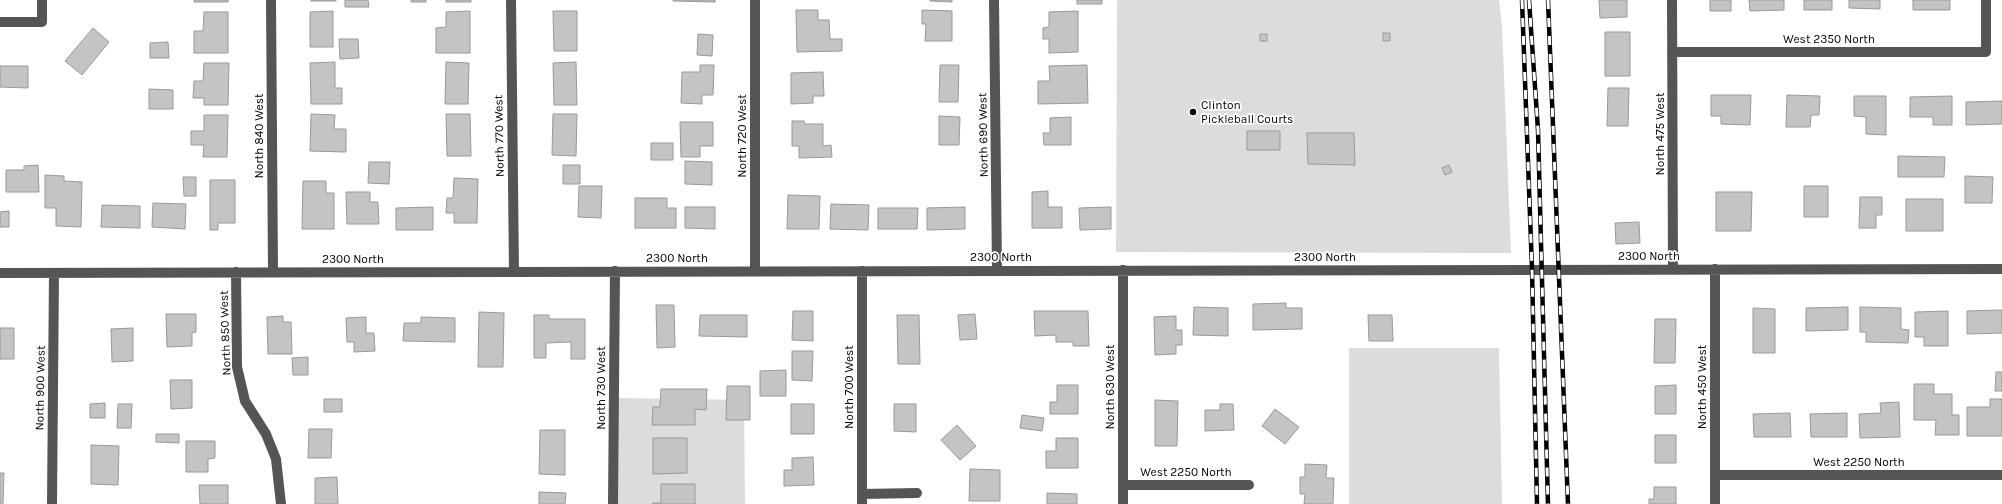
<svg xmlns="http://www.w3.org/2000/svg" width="2002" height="504" viewBox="0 0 2002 504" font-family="Karla,sans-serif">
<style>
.green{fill:#dcdcdc}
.building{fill:#c4c4c4;stroke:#999}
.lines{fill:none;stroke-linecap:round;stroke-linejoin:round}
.minor{stroke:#555;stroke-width:10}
.rail-casing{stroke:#000;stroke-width:4.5}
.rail{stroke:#fff;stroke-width:3;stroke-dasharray:9;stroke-linecap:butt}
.poi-dot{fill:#000;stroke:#fff;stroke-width:1.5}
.labels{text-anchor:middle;stroke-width:3.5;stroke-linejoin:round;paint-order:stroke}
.street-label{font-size:12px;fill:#000;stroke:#fff}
.poi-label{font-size:12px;fill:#000;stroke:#fff;text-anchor:start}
</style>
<rect width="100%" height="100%" fill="#fff"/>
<!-- green -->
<path class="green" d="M 1117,0 L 1499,0 L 1502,26 L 1511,253 L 1116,252 Z
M 1349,348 L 1499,348 L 1502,504 L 1349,504 Z
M 617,398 L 744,400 L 745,504 L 618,504 Z"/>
<!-- building -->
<path class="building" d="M 194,0 L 228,0 L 228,2 L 194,2 Z
M 311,0 L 336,0 L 336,1 L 311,1 Z
M 345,0 L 368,0 L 369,7 L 345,7 Z
M 411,0 L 426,0 L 426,2 L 411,2 Z
M 446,0 L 471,0 L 471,2 L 446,2 Z
M 673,0 L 715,0 L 715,2 L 673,1 Z
M 930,0 L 952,0 L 952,2 L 930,1 Z
M 1077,0 L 1102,0 L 1102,4 L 1077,4 Z
M 1599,0 L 1627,0 L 1627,17 L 1600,18 Z
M 1710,0 L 1731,0 L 1731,11 L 1710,11 Z
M 1749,0 L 1784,0 L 1784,10 L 1750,11 Z
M 1804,0 L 1832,0 L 1832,10 L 1804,10 Z
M 1849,0 L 1880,0 L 1880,9 L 1849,8 Z
M 1913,0 L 1950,0 L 1950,10 L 1913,10 Z
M 796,10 L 818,10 L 818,20 L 829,20 L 830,39 L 842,39 L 842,51 L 797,52 Z
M 922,10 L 952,11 L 952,41 L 925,41 L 926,24 L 922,24 Z
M 333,11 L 333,47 L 310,47 L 310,12 Z
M 470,11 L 470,53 L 436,53 L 436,28 L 446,27 L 446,12 Z
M 553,11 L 577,11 L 577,51 L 554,51 Z
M 1078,11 L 1078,52 L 1049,53 L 1049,39 L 1043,39 L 1043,28 L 1049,27 L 1049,12 Z
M 204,12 L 228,12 L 228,53 L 194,53 L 194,31 L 203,31 Z
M 93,28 L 109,42 L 82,75 L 65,61 Z
M 1605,32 L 1630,32 L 1630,76 L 1605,76 Z
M 1383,33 L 1390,33 L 1390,41 L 1383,41 Z
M 698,34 L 713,35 L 712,56 L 697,55 Z
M 1260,34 L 1267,34 L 1267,41 L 1260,41 Z
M 339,39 L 358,39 L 359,58 L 340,59 Z
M 168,42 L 169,58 L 150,58 L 150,43 Z
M 335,62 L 335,88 L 342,88 L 342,104 L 311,104 L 310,63 Z
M 446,62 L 469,63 L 468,104 L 445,104 Z
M 576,62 L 577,105 L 554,105 L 553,63 Z
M 204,63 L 229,63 L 228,105 L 204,105 L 204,98 L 193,98 L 194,81 L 203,81 Z
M 700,65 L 714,65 L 713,95 L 702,95 L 702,104 L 681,103 L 682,72 L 700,72 Z
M 940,65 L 959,65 L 958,102 L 939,102 Z
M 1087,65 L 1088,103 L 1038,104 L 1038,81 L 1050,81 L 1049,66 Z
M 0,66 L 28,66 L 28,88 L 0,87 Z
M 823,72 L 824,96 L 813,96 L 813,103 L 791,104 L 791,73 Z
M 1608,88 L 1629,88 L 1628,126 L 1607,126 Z
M 149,89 L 173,90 L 173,109 L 149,109 Z
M 1711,95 L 1751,95 L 1750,125 L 1721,124 L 1721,116 L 1711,116 Z
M 1787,95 L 1820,96 L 1819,115 L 1811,115 L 1810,127 L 1786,127 Z
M 1854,96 L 1886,96 L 1886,135 L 1866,134 L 1866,117 L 1854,116 Z
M 1952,96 L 1952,125 L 1933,125 L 1933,117 L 1910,117 L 1910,97 Z
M 2002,101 L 2002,124 L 1966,125 L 1966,102 Z
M 311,114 L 335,115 L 334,129 L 346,129 L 346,152 L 310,151 Z
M 446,114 L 470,114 L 471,156 L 447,156 Z
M 553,114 L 577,114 L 576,156 L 552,155 Z
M 204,115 L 228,115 L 227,157 L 203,157 L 204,145 L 191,145 L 191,131 L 204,131 Z
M 939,116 L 960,117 L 959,145 L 939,145 Z
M 1071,117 L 1071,145 L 1044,145 L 1043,133 L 1050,133 L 1050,118 Z
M 792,121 L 804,121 L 805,124 L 823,124 L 823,146 L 831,145 L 832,157 L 799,158 L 799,146 L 792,146 Z
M 680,122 L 713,122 L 713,146 L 700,146 L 700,157 L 681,157 Z
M 1247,131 L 1280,131 L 1280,150 L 1247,150 Z
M 1307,133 L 1354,133 L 1355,165 L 1308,164 Z
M 651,143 L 673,143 L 673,160 L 651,160 Z
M 1898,156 L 1945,157 L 1944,177 L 1898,177 Z
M 685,161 L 712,162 L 712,185 L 685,184 Z
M 369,162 L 390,162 L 389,184 L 368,183 Z
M 38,165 L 39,192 L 6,192 L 6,170 L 24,170 L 24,166 Z
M 563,165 L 580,165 L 580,184 L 563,184 Z
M 1449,165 L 1452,172 L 1445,175 L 1442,168 Z
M 45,175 L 64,176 L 64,181 L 82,182 L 81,227 L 56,226 L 56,208 L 45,208 Z
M 1965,176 L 1993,177 L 1992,203 L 1965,203 Z
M 183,177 L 196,177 L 196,196 L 184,196 Z
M 454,178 L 478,179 L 477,223 L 454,223 L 454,213 L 446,213 L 447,198 L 453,198 Z
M 210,180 L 235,180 L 235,223 L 218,223 L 218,230 L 210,230 Z
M 303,181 L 326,181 L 326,193 L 334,193 L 334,229 L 302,229 Z
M 579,186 L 602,186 L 601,218 L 578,217 Z
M 1804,186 L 1828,186 L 1828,217 L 1804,217 Z
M 1048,191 L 1048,207 L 1062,207 L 1062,228 L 1032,228 L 1032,192 Z
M 346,192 L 370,192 L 370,202 L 378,202 L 379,224 L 347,224 Z
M 1716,192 L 1752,192 L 1751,231 L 1716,231 Z
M 788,195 L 820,196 L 819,229 L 787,229 Z
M 1860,197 L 1882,197 L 1882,215 L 1876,215 L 1876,228 L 1859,228 Z
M 635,198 L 667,198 L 667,208 L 676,208 L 676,228 L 635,228 Z
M 1906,199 L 1943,199 L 1943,231 L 1906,231 Z
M 153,203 L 186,204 L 185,229 L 152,227 Z
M 831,204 L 869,205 L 868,230 L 830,229 Z
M 102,205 L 140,206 L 140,228 L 101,227 Z
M 433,207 L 433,230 L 396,230 L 396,208 Z
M 685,207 L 715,207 L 715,229 L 685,228 Z
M 965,207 L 965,229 L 927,230 L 927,208 Z
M 1111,207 L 1111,229 L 1080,230 L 1079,208 Z
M 878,208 L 918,208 L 917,229 L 878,229 Z
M 9,211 L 9,227 L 0,227 L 0,212 Z
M 1639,222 L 1640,243 L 1616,244 L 1615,223 Z
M 1286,303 L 1286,308 L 1302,308 L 1302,329 L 1253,330 L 1253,304 Z
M 656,305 L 674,305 L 675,347 L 657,348 Z
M 1194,307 L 1228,308 L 1228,336 L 1193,335 Z
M 1848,307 L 1848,330 L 1806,331 L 1806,308 Z
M 1860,307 L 1901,308 L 1901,329 L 1909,330 L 1908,343 L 1866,342 L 1866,332 L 1860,332 Z
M 1753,308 L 1775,309 L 1775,353 L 1753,353 Z
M 2002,310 L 2002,333 L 1967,334 L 1967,311 Z
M 793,311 L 813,311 L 813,341 L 792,340 Z
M 1034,311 L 1088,311 L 1089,346 L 1073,346 L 1073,342 L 1056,342 L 1056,335 L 1035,336 Z
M 1948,311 L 1948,346 L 1924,346 L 1924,337 L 1915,337 L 1915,312 Z
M 479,312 L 504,313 L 503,367 L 478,367 Z
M 166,314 L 196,314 L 196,332 L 192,333 L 192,346 L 167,347 Z
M 975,314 L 977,339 L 960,340 L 958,315 Z
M 534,315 L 549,315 L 549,319 L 585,319 L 585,359 L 571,359 L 571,342 L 546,343 L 546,358 L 534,358 Z
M 700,315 L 747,315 L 747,337 L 699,336 Z
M 897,315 L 919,315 L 920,364 L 898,364 Z
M 1368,315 L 1392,315 L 1393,341 L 1369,341 Z
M 283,316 L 283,322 L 291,322 L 292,354 L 268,354 L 267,317 Z
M 1176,316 L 1176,330 L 1182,330 L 1182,345 L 1176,345 L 1176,354 L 1155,355 L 1154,317 Z
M 366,317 L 366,333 L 374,333 L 375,351 L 354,352 L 354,342 L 347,342 L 346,318 Z
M 421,317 L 455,318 L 455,342 L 403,341 L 404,323 L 421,323 Z
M 1655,319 L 1676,319 L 1675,363 L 1654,363 Z
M 0,328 L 14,328 L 14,359 L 0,359 Z
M 133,328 L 133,361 L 112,362 L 111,329 Z
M 792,351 L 813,351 L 812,381 L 792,380 Z
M 308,357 L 308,375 L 293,375 L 292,358 Z
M 786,370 L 786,396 L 760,396 L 760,371 Z
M 1996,372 L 2002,372 L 2002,391 L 1995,391 Z
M 170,380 L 192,380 L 192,408 L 171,409 Z
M 1914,384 L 1934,384 L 1934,394 L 1952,394 L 1952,415 L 1959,415 L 1959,435 L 1935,435 L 1936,420 L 1914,420 Z
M 1057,385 L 1078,385 L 1078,414 L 1050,414 L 1050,402 L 1057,402 Z
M 1676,385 L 1676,414 L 1655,414 L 1655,386 Z
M 727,386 L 750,386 L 750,420 L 726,420 Z
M 661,389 L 707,389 L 706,410 L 695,409 L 695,425 L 652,425 L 653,407 L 660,407 Z
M 324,399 L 342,399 L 342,412 L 324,412 Z
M 1990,399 L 2002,399 L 2002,436 L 1967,436 L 1967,407 L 1990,407 Z
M 1155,400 L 1178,401 L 1177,446 L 1155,446 Z
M 1899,402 L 1900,437 L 1860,438 L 1859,414 L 1881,413 L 1880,403 Z
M 105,403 L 105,418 L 90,418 L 90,404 Z
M 118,404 L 132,404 L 131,428 L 117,428 Z
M 791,404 L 814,404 L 814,434 L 791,434 Z
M 894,404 L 916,404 L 916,432 L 894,431 Z
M 1220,404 L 1233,404 L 1234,430 L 1205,431 L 1205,410 L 1220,410 Z
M 1275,409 L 1299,427 L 1285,444 L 1262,426 Z
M 1790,413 L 1791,437 L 1754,437 L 1753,414 Z
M 1847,413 L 1847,437 L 1811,437 L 1810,414 Z
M 1022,415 L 1044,418 L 1042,431 L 1020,428 Z
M 957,425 L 976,446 L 960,460 L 941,440 Z
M 309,429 L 332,429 L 331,458 L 308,458 Z
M 540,430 L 565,430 L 565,475 L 539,474 Z
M 156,434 L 179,434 L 179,443 L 156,442 Z
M 1655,435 L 1676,435 L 1676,463 L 1655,463 Z
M 653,438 L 687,438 L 687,473 L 653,474 Z
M 1056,438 L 1078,438 L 1078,468 L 1046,468 L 1046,451 L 1056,451 Z
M 186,441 L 215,441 L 215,458 L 208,459 L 208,472 L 186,472 Z
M 91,445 L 119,446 L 118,485 L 91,484 Z
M 813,457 L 814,485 L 784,486 L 784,470 L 792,470 L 792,458 Z
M 1305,464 L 1327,465 L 1326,478 L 1334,478 L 1333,504 L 1304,504 L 1305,494 L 1300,494 L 1300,477 L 1305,477 Z
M 970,469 L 1000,470 L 1000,501 L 969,501 Z
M 0,473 L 4,473 L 3,504 L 0,504 Z
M 337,477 L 338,504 L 315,504 L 315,478 Z
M 661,484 L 695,484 L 695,504 L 652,504 L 653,503 L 661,503 Z
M 199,485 L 228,485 L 228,504 L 200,504 Z
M 1654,487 L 1676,487 L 1676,504 L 1649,504 L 1649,499 L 1654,499 Z
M 539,492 L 566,493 L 565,504 L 539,504 Z
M 1047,493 L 1077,494 L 1077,504 L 1047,504 Z"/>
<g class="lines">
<!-- minor -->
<path class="minor" d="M 271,0 L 273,272
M 511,0 L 514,272
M 994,0 L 997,271
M 1672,0 L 1673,269
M 0,22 L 42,22 L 42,0
M 1672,52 L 1986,52 L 1986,0
M 1715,269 L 1715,504
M 755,271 L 755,0
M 862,271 L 862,504
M 236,272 L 237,367 L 245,401 L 266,434 L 276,459 L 281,504
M 0,273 L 2002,269
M 1715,475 L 2002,475
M 1123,485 L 1249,485
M 862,494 L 917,493
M 52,504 L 54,273
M 613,504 L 615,271
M 1123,504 L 1123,270"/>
<!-- rail casing -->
<g class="rail-casing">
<path id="rail" d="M 1522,0 L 1532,269 L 1537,504
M 1529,0 L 1538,130 L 1548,504
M 1548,0 L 1568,504"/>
</g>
<!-- rail -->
<use href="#rail" class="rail"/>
</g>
<!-- markers -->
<circle class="poi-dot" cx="1193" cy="112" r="4"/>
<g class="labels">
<!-- street labels -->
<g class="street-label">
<text x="1829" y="43">West 2350 North</text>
<text transform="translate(1660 134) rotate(-90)" y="4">North 475 West</text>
<text transform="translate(983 135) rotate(-91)" y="4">North 690 West</text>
<text transform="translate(259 136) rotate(-90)" y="4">North 840 West</text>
<text transform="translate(499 136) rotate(-91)" y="4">North 770 West</text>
<text transform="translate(742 136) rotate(-90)" y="4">North 720 West</text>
<text x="1649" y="260">2300 North</text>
<text x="1001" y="261">2300 North</text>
<text x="1325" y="261">2300 North</text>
<text x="677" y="262">2300 North</text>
<text x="353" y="263">2300 North</text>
<text transform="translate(225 333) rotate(-92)" y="4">North 850 West</text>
<text transform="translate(849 387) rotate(-90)" y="4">North 700 West</text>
<text transform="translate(1110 387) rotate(-90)" y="4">North 630 West</text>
<text transform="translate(1702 387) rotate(-90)" y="4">North 450 West</text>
<text transform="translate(40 388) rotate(-89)" y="4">North 900 West</text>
<text transform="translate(601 388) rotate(-90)" y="4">North 730 West</text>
<text x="1859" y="466">West 2250 North</text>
<text x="1186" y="476">West 2250 North</text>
</g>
<!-- poi labels -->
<g class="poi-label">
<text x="1201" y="109">Clinton<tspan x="1201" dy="14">Pickleball Courts</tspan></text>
</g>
</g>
</svg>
